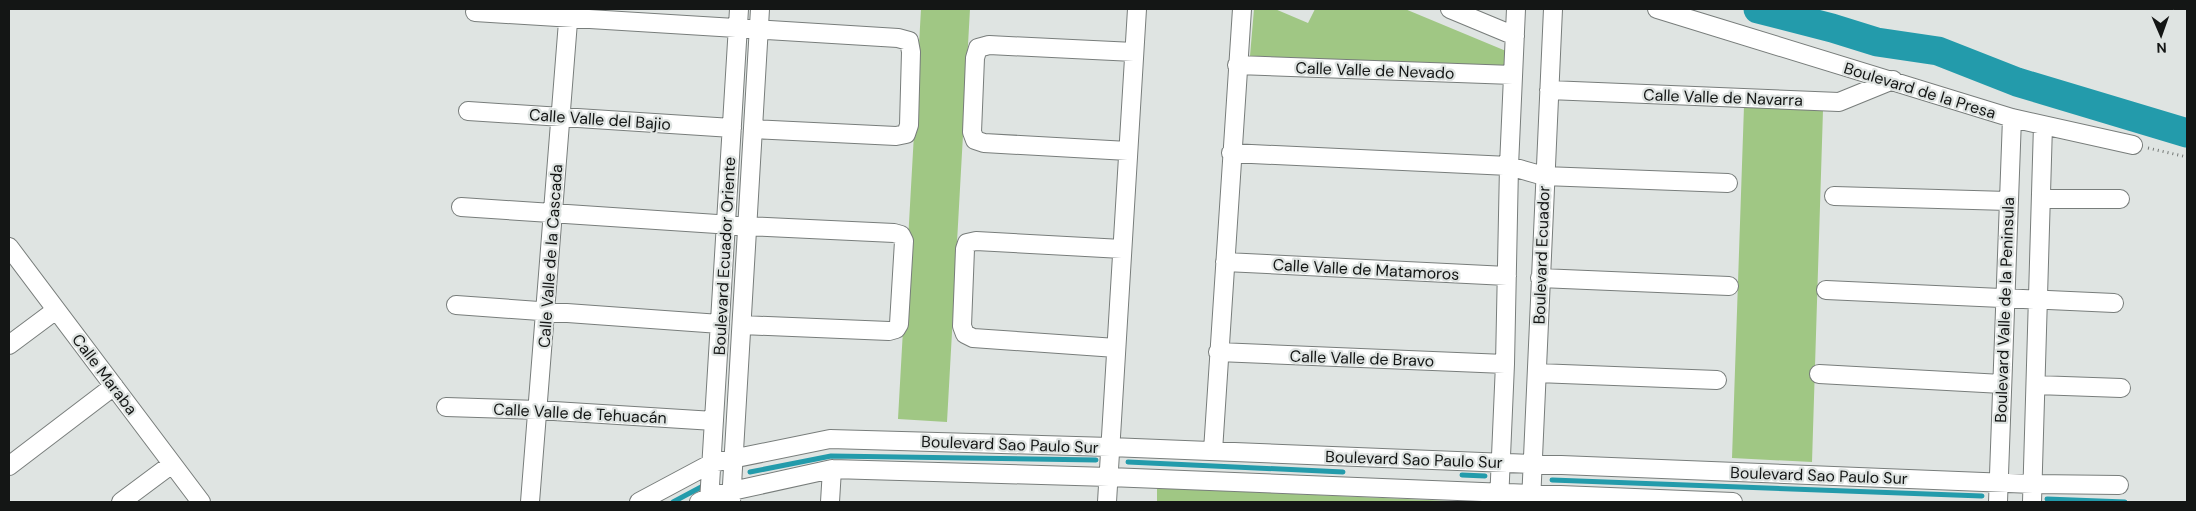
<svg xmlns="http://www.w3.org/2000/svg" width="2196" height="511" viewBox="0 0 2196 511" font-family="'DM Sans',sans-serif">
<style>
.green{fill:#a0c784}
.lines{fill:none;stroke-linecap:round;stroke-linejoin:round}
.stream{stroke:#239bab;stroke-width:5}
.river{stroke:#239bab;stroke-width:29}
.minor-casing{stroke:#787d7b;stroke-width:20}
.path{stroke:#747876;stroke-width:3;stroke-dasharray:1 4;stroke-linecap:butt}
.minor{stroke:#fff;stroke-width:18}
.labels{text-anchor:middle;stroke-width:4.5;stroke-linejoin:round;paint-order:stroke}
.street-label{font-size:16px;fill:#141615;stroke:#dfe4e2}
</style>
<rect width="100%" height="100%" fill="#dfe4e2"/>
<!-- green -->
<path class="green" d="M 921,9 L 970,9 L 947,422 L 898,419 Z
M 1254,9 L 1275,9 L 1308,23 L 1315,9 L 1405,9 L 1506,51 L 1505,66 L 1250,56 Z
M 1744,106 L 1823,110 L 1812,462 L 1732,458 Z
M 1157,488 L 1474,502 L 1157,502 Z"/>
<g class="lines">
<!-- stream -->
<path class="stream" d="M 1128,462 L 1343,472
M 750,472 L 831,456 L 1096,460
M 1462,475 L 1485,476
M 1552,480 L 1982,496
M 2047,499 L 2125,502
M 673,502 L 703,486"/>
<!-- river -->
<path class="river" d="M 1758,9 L 1832,28 L 1877,42 L 1938,51 L 2017,82 L 2187,133"/>
<!-- minor casing -->
<g class="minor-casing">
<path id="minor" d="M 1450,9 L 1515,36
M 1657,9 L 2012,118 L 2133,145
M 475,12 L 898,38 L 909,41 L 911,52 L 909,125 L 906,134 L 896,136 L 753,129
M 1237,65 L 1513,75
M 1549,90 L 1839,102 L 1893,80
M 468,111 L 732,128
M 1128,151 L 984,143 L 975,140 L 972,132 L 975,58 L 978,48 L 989,45 L 1134,52
M 1231,153 L 1509,166 L 1544,176 L 1728,183
M 1834,196 L 2008,201
M 2041,199 L 2120,199
M 461,207 L 747,226 L 894,233 L 901,235 L 904,241 L 899,324 L 896,329 L 889,331 L 742,325
M 9,247 L 201,502
M 1225,262 L 1507,276
M 1540,278 L 1729,286
M 1826,290 L 2114,303
M 456,305 L 720,324
M 9,345 L 56,310
M 1116,348 L 973,338 L 965,334 L 962,326 L 965,249 L 967,243 L 976,241 L 1122,249
M 1218,352 L 1505,364
M 1537,373 L 1717,380
M 1819,374 L 2002,384
M 2036,385 L 2121,388
M 446,407 L 538,410 L 714,421
M 1213,451 L 1242,9
M 9,466 L 114,386
M 121,502 L 172,464
M 530,502 L 569,9
M 639,502 L 712,463 L 830,439 L 1110,447 L 2033,484 L 2119,485
M 699,502 L 710,497 L 732,491 L 832,469 L 1109,477 L 1733,502
M 709,502 L 739,9
M 731,502 L 760,9
M 830,502 L 832,469
M 1107,502 L 1137,9
M 1499,502 L 1505,364 L 1509,166 L 1516,9
M 1531,502 L 1553,9
M 1998,502 L 2012,118
M 2032,502 L 2043,125"/>
</g>
<!-- path -->
<path class="path" d="M 2148,148 L 2187,157"/>
<!-- minor -->
<use href="#minor" class="minor"/>
</g>
<g class="labels">
<!-- street labels -->
<g class="street-label">
<text transform="translate(1375 70) rotate(2)" y="6">Calle Valle de Nevado</text>
<text transform="translate(1920 90) rotate(17)" y="6">Boulevard de la Presa</text>
<text transform="translate(1723 97) rotate(2)" y="6">Calle Valle de Navarra</text>
<text transform="translate(600 119) rotate(4)" y="6">Calle Valle del Bajio</text>
<text transform="translate(1541 255) rotate(-88)" y="6">Boulevard Ecuador</text>
<text transform="translate(550 256) rotate(-86)" y="6">Calle Valle de la Cascada</text>
<text transform="translate(724 256) rotate(-87)" y="6">Boulevard Ecuador Oriente</text>
<text transform="translate(1366 269) rotate(3)" y="6">Calle Valle de Matamoros</text>
<text transform="translate(2004 310) rotate(-88)" y="6">Boulevard Valle de la Peninsula</text>
<text transform="translate(1362 358) rotate(2)" y="6">Calle Valle de Bravo</text>
<text transform="translate(105 374) rotate(53)" y="6">Calle Maraba</text>
<text transform="translate(580 413) rotate(3)" y="6">Calle Valle de Tehuacán</text>
<text transform="translate(1010 444) rotate(2)" y="6">Boulevard Sao Paulo Sur</text>
<text transform="translate(1414 459) rotate(2)" y="6">Boulevard Sao Paulo Sur</text>
<text transform="translate(1819 475) rotate(2)" y="6">Boulevard Sao Paulo Sur</text>
</g>
</g>
<!-- border -->
<rect width="2196" height="511" fill="none" stroke="#141615" stroke-width="20"/>
<!-- north arrow -->
<g transform="translate(2161 35) rotate(178)" stroke="#dfe4e2" stroke-width="4" paint-order="stroke">
<path d="M0-4L9 19L0 12L-9 19Z" fill="#141615"/>
<text y="-8" font-size="14" font-weight="bold" text-anchor="middle" fill="#141615">N</text>
</g>
</svg>
